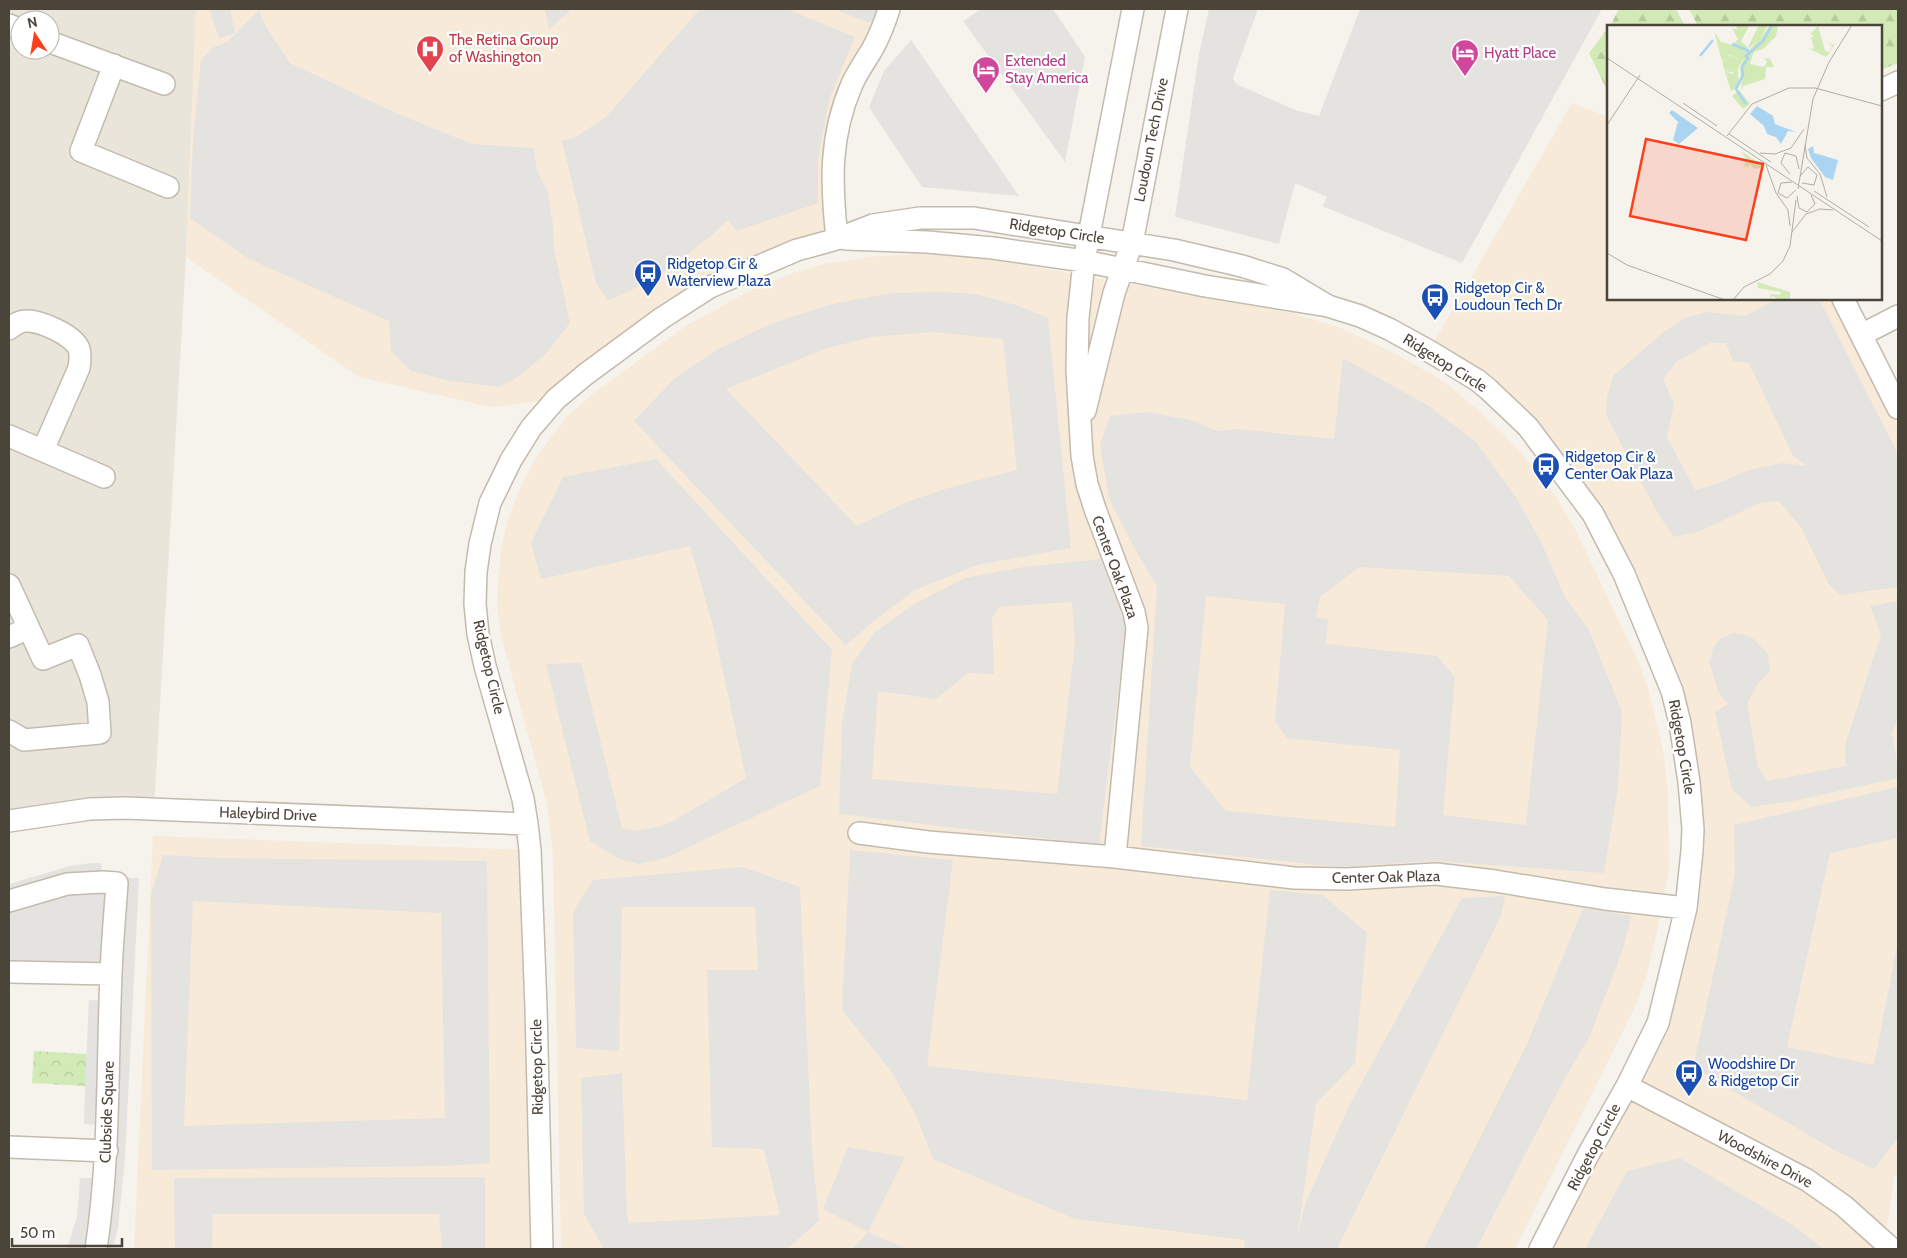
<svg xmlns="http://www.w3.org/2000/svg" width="1907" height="1258" viewBox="0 0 1907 1258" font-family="Cabin,sans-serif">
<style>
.residential{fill:#eae5da;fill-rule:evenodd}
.commercial{fill:#f7ead8}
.forest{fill:url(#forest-firs)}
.park{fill:url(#park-crowns)}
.parking{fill:#e5e3e0;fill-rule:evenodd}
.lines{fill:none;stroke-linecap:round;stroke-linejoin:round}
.minor-casing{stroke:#c2bbae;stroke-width:24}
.minor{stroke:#fff;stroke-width:21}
.labels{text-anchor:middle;stroke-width:4.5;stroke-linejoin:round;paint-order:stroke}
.health-label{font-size:15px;fill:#be3a42;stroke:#fff;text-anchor:start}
.hotel-label{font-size:15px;fill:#b23c85;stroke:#fff;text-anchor:start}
.street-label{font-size:15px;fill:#4b4439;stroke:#fff}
.transit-label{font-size:15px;fill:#164399;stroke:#fff;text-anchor:start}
.inset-river{fill:none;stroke:#a9d4f2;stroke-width:2.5}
.inset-road{fill:none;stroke:#b2ada4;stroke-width:1}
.view{fill:#fc3f1d;fill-opacity:0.15;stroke:#fc3f1d;stroke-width:2.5}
.inset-edge{fill:none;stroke:#4b4439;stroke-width:2.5}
</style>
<defs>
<pattern id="forest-firs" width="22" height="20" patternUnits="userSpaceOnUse" patternTransform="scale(1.25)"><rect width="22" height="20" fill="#d2eab5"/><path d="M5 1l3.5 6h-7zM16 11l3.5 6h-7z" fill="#b6ca9c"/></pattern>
<pattern id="park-crowns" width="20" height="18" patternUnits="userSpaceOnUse" patternTransform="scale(1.25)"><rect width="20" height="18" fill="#d2eab5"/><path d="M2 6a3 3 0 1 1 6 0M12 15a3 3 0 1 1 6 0" fill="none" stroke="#b6ca9c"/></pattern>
</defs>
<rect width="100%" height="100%" fill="#f6f3ec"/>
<!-- residential -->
<path class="residential" d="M 9,9 L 196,9 L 186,257 L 154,809 L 9,821 ZM 20,20 L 50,20 L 50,50 L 20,50 Z"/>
<!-- commercial -->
<path class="commercial" d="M 196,9 L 889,9 L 845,103 L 837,239 L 763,264 L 556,399 L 491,407 L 359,377 L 186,257 Z
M 1572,103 L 1608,117 L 1608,299 L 1843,299 L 1898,408 L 1898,1173 L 1894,1178 L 1885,1242 L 1892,1249 L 1540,1249 L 1627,1086 L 1686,908 L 1680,723 L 1624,574 L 1528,427 L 1429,351 Z
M 919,254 L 960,255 L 1013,263 L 1292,313 L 1341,328 L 1398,355 L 1440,379 L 1476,408 L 1503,434 L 1528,461 L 1556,497 L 1575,529 L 1638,661 L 1648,688 L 1664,755 L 1668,794 L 1669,870 L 1656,936 L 1647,974 L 1635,1007 L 1515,1249 L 561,1249 L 553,855 L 547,804 L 501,636 L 497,605 L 498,585 L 501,549 L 508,519 L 520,488 L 536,458 L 568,415 L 594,393 L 686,326 L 751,290 L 793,273 L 824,264 L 876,256 Z
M 153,836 L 530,850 L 542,1249 L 134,1249 Z"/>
<!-- forest -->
<path class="forest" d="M 1619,9 L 1633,9 L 1639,11 L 1639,9 L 1676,9 L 1685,26 L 1610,26 Z
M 1689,9 L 1898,9 L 1898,63 L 1881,70 L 1881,26 L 1698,26 Z
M 1608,28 L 1608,92 L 1589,53 Z"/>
<!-- park -->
<path class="park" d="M 34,1051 L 87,1054 L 85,1086 L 32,1083 Z"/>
<!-- parking -->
<path class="parking" d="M 209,9 L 230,9 L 235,33 L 219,38 Z
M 545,9 L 572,9 L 549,29 Z
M 700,9 L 787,9 L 855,37 L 830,97 L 818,158 L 818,203 L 737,231 L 728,220 L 711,236 L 656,278 L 608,301 L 596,283 L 562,141 L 576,137 L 606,117 Z
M 834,9 L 883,9 L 882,14 L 869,23 Z
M 981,9 L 1053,9 L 1085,57 L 1065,162 L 963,21 Z
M 1209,9 L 1258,9 L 1233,78 L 1236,84 L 1298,111 L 1319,116 L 1360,9 L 1602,9 L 1462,263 L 1322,206 L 1327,197 L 1295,183 L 1279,244 L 1175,217 L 1199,54 Z
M 259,10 L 266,27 L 290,63 L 398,114 L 472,144 L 534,148 L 537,171 L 548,192 L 553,225 L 554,249 L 570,323 L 546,354 L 515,379 L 499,387 L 450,381 L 411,371 L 391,351 L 389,321 L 249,259 L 190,218 L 193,139 L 201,60 L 212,48 L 227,42 Z
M 911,40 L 1019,196 L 922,187 L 869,107 L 884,71 Z
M 941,292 L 976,294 L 1016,305 L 1048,318 L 1071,548 L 977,565 L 915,590 L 880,616 L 846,645 L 634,421 L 675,378 L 718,349 L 773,323 L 828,305 L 869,297 L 895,293 ZM 933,332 L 1003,339 L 1017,470 L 948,488 L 904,503 L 857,526 L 726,389 L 824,349 L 871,337 Z
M 1777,299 L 1819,299 L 1896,450 L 1898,457 L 1898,587 L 1840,595 L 1829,585 L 1802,529 L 1779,501 L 1760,503 L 1698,532 L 1674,537 L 1658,514 L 1606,415 L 1607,396 L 1614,375 L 1665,331 L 1687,317 L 1708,312 L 1745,316 ZM 1710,343 L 1726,343 L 1733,361 L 1749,363 L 1793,456 L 1807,466 L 1783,463 L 1749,470 L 1716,484 L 1695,490 L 1667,437 L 1674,404 L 1663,380 L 1676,362 Z
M 1343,358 L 1429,406 L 1475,441 L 1516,497 L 1542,544 L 1565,597 L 1589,630 L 1622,712 L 1618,788 L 1604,873 L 1434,861 L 1339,867 L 1141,846 L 1157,586 L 1137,553 L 1109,499 L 1100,445 L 1110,416 L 1146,412 L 1191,420 L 1217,431 L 1237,429 L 1334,439 ZM 1359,567 L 1509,576 L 1548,620 L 1526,825 L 1443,815 L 1455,677 L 1437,656 L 1326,644 L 1328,619 L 1316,617 L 1320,597 ZM 1206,596 L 1285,604 L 1275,721 L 1287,738 L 1400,750 L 1395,827 L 1226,811 L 1190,767 Z
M 656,459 L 832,650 L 820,786 L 665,858 L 639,864 L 621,860 L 590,841 L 546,664 L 581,663 L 622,828 L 634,831 L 661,826 L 675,820 L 746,778 L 713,626 L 690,546 L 541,579 L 531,543 L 563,477 Z
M 1101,559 L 1126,627 L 1099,845 L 839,814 L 842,723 L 852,664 L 875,632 L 916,603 L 965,578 L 1024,567 ZM 1072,602 L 1075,644 L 1057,794 L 872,779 L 878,691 L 936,699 L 968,673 L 994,674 L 992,618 L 999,607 Z
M 1898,601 L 1898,717 L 1892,734 L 1898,768 L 1898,778 L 1793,801 L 1751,807 L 1732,789 L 1715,712 L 1728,704 L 1719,693 L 1709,662 L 1714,646 L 1720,639 L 1732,633 L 1742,634 L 1754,639 L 1768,654 L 1770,672 L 1759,682 L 1748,702 L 1748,708 L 1758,767 L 1767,781 L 1846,766 L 1845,745 L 1881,634 L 1870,606 Z
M 1898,787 L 1898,838 L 1830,853 L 1787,1047 L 1874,1065 L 1898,941 L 1898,1138 L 1874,1169 L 1836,1151 L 1693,1068 L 1735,874 L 1734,825 Z
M 850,850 L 953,860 L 927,1066 L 1247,1100 L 1270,890 L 1323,895 L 1367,933 L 1355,1063 L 1316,1104 L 1297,1239 L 1305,1204 L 1348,1108 L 1462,898 L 1505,896 L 1501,916 L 1337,1249 L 1244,1249 L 1245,1240 L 1075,1219 L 933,1159 L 916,1115 L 891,1071 L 842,1010 Z
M 163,855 L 219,858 L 487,861 L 490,1163 L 446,1166 L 152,1170 L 151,895 ZM 193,901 L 441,913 L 445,1118 L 184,1126 Z
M 92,863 L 101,863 L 103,882 L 117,878 L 139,878 L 125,1158 L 118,1228 L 113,1249 L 67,1249 L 77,1217 L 80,1178 L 104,1178 L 107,1125 L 84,1124 L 85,1086 L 89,1000 L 110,1001 L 111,974 L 9,972 L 9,884 L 70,866 Z
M 742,867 L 800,887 L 812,1150 L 819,1221 L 787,1249 L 604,1249 L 584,1214 L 581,1078 L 622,1073 L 627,1215 L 629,1223 L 780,1215 L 764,1149 L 712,1147 L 707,970 L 758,970 L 755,907 L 622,907 L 619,1051 L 576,1048 L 573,912 L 593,880 Z
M 1583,908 L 1631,916 L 1623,949 L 1590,1036 L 1565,1078 L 1476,1249 L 1424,1249 L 1527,1044 Z
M 848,1147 L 905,1157 L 868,1232 L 907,1249 L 852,1249 L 868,1232 L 823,1209 Z
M 1680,1158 L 1793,1225 L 1824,1249 L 1585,1249 L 1627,1171 Z
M 485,1177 L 485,1249 L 442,1249 L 439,1214 L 213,1214 L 212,1249 L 175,1249 L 174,1178 Z"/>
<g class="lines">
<!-- minor casing -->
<g class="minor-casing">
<path id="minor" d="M 9,25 L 20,29
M 50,42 L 164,84
M 114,65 L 81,151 L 168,187
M 1881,90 L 1898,82
M 837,239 C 831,183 829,137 852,84 C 858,71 866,60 873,48 C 880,35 885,22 889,9
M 847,239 L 927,242 L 993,248 L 1084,261 L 1205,286 L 1328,306 L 1360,316 L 1389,329 L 1429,351 L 1477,380 L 1488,389 L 1528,427 L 1593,514 L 1624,574 L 1672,691 L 1680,723 L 1689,782 L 1693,829 L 1692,851 L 1686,908 L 1658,1023 L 1627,1086 L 1589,1153 L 1540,1249
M 1843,299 L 1898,408
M 9,329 C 14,325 19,321 26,321 C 39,320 74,335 79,349 C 81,355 80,361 79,368 L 43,450
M 1861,335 L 1898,316
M 1085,411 L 1114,293 L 1132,243 L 1177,9
M 9,436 L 104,477
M 9,585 L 43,659 L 78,645 L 90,675 L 98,702 L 100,733 L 24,740 L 9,731
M 9,637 L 29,628
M 9,821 L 90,809 L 125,808 L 527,824
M 859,833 L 928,842 L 1115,857 L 1294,878 L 1347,879 L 1436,874 L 1495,881 L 1605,899 L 1686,908
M 1115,857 L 1137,628 L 1134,612 L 1095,509 L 1087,484 L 1082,456 L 1077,370 L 1078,318 L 1084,261 L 1133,9
M 9,901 L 67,884 L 103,882 L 117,883 C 115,914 112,944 111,975 C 107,1067 110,1158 96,1249
M 9,972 L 111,974
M 1627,1086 L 1807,1180 L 1844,1206 L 1892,1249
M 9,1147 L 107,1151
M 542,1249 L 536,1008 L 530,850 L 527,824 L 523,799 L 485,666 L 478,634 L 475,604 L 476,572 L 480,544 L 490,503 L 511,460 L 531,428 L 556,399 L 586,374 L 662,318 L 710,287 L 797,250 L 837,239 L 873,225 L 920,218 L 974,218 L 1174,250 L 1242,266 L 1283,279 L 1328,306"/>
</g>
<!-- minor -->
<use href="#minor" class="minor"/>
</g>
<!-- icons -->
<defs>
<g id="hospital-pin" transform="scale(1.4375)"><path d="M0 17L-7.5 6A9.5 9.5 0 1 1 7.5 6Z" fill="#e0444e" stroke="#fff"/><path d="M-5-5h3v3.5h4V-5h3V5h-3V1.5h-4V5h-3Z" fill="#fff"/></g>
<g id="hotel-pin" transform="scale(1.4375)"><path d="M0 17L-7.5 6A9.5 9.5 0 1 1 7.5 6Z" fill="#d1479c" stroke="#fff"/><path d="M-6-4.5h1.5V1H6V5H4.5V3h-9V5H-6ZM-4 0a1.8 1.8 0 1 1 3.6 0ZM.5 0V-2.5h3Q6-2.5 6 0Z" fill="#fff"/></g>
<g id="bus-pin" transform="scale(1.4375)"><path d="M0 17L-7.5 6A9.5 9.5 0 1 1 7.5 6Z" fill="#1a4fb4" stroke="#fff"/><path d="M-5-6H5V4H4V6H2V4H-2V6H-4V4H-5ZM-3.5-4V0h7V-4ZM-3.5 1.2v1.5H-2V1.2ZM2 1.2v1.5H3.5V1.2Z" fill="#fff"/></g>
</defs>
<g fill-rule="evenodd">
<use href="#hospital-pin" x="430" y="49"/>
<use href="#hotel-pin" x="1465" y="53"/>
<use href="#hotel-pin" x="986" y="70"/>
<use href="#bus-pin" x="648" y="273"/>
<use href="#bus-pin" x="1435" y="297"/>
<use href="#bus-pin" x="1546" y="466"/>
<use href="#bus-pin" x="1689" y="1073"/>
</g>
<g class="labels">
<!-- health labels -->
<g class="health-label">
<text x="449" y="45">The Retina Group<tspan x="449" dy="17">of Washington</tspan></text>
</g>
<!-- hotel labels -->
<g class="hotel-label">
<text x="1484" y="58">Hyatt Place</text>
<text x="1005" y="66">Extended<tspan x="1005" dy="17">Stay America</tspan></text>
</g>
<!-- street labels -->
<g class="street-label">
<text transform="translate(1151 140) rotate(-79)" y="5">Loudoun Tech Drive</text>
<text transform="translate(1057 231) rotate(9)" y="5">Ridgetop Circle</text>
<text transform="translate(1445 363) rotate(32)" y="5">Ridgetop Circle</text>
<text transform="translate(1115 567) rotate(70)" y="5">Center Oak Plaza</text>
<text transform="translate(489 667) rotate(77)" y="5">Ridgetop Circle</text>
<text transform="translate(1682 747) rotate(80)" y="5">Ridgetop Circle</text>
<text transform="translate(268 814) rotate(2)" y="5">Haleybird Drive</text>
<text transform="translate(1386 877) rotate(-1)" y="5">Center Oak Plaza</text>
<text transform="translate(537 1067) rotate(-91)" y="5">Ridgetop Circle</text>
<text transform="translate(107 1112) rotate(-88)" y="5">Clubside Square</text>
<text transform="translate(1594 1147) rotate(-62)" y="5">Ridgetop Circle</text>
<text transform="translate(1765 1159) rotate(28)" y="5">Woodshire Drive</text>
</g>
<!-- transit labels -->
<g class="transit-label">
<text x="667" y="269">Ridgetop Cir &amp;<tspan x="667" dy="17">Waterview Plaza</tspan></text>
<text x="1454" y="293">Ridgetop Cir &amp;<tspan x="1454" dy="17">Loudoun Tech Dr</tspan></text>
<text x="1565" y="462">Ridgetop Cir &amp;<tspan x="1565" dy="17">Center Oak Plaza</tspan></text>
<text x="1708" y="1069">Woodshire Dr<tspan x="1708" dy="17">&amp; Ridgetop Cir</tspan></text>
</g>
</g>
<!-- overview -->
<g transform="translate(1607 25)">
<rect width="275" height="275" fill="#f6f3ec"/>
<path d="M 129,0 L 142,1 L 134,16 L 145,27 L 143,24 L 151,15 L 142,23 L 141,22 L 152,0 L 161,0 L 152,15 L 163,0 L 171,0 L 169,11 L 156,24 L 147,27 L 143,39 L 157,42 L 160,37 L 157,33 L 163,34 L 167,42 L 159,42 L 158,54 L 136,61 L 135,66 L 133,43 L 137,32 L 131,44 L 132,62 L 124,66 L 115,37 L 120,47 L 126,49 L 131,33 L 123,30 L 115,36 L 107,6 L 114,17 L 125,20 L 131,14 L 125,3 L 130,5 ZM 211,1 L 218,26 L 222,27 L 225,22 L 222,16 L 225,20 L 228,18 L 221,30 L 219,32 L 201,23 L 207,24 L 204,12 L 207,12 L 199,3 L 204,8 ZM 132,65 L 143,79 L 136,84 L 125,71 ZM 134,126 L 158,142 L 147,144 L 142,138 L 143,141 L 137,142 L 139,133 ZM 150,257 L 183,267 L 183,275 L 170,275 L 167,271 L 162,273 L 164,269 L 173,270 L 174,267 L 151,263 Z" fill="#d2eab5"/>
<path d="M116 39a8 8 0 1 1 16 0a8 8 0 1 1-16 0Z" fill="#d2eab5"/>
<path d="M 150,81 L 166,91 L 168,99 L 189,107 L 181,106 L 174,119 L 169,112 L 160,109 L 157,101 L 143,89 ZM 65,85 L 91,103 L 72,119 L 66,115 L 71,97 L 62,88 ZM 206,121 L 207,128 L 231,135 L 226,155 L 218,152 L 204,133 L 201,124 Z" fill="#a9d4f2"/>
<path class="inset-river" d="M 125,19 L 142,26M 93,31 L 106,15M 139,79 L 129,64 L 136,50 L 135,42 L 141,33 L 139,31 L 156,16 L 165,0"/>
<path class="inset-road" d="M 0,33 L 275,216M 76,78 L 110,101M 0,100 L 33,50M 122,109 L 164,137M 120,111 L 145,79 L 182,63 L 208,63 L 275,81M 198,120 L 200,133 L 213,149 L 220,172M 153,128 L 168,129 L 184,123 L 197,104M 159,140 L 169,168 L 181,185 L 183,201M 183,149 L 174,138 L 178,128 L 189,131 L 192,144M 193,151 L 201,142 L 210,150 L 207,160 L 195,158M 185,157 L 174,158 L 171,168 L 180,173 L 189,165M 191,164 L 206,74 L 222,37 L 245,0M 207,166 L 262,202M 190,171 L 192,183 L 200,187 L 208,179 L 204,170M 185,207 L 199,189 L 213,184 L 226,185M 0,228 L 20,240 L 118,275M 126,275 L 137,262 L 163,249 L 176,236 L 183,221 L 189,175"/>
<path class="view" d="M 39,114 L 156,139 L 139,215 L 23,191 Z"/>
<rect width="275" height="275" class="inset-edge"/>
</g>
<!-- border -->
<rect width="1907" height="1258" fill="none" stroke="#4b4439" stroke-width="20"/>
<!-- north arrow -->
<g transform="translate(35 35) rotate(348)"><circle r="24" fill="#ffffff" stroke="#b7b4b0"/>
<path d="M0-4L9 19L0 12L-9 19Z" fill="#fc3f1d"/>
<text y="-8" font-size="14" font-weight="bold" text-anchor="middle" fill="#4b4439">N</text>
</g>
<!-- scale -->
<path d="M12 1238v8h110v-8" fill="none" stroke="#4b4439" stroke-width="2.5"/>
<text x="20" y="1238" font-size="15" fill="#4b4439" stroke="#ffffff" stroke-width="4" paint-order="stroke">50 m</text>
</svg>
